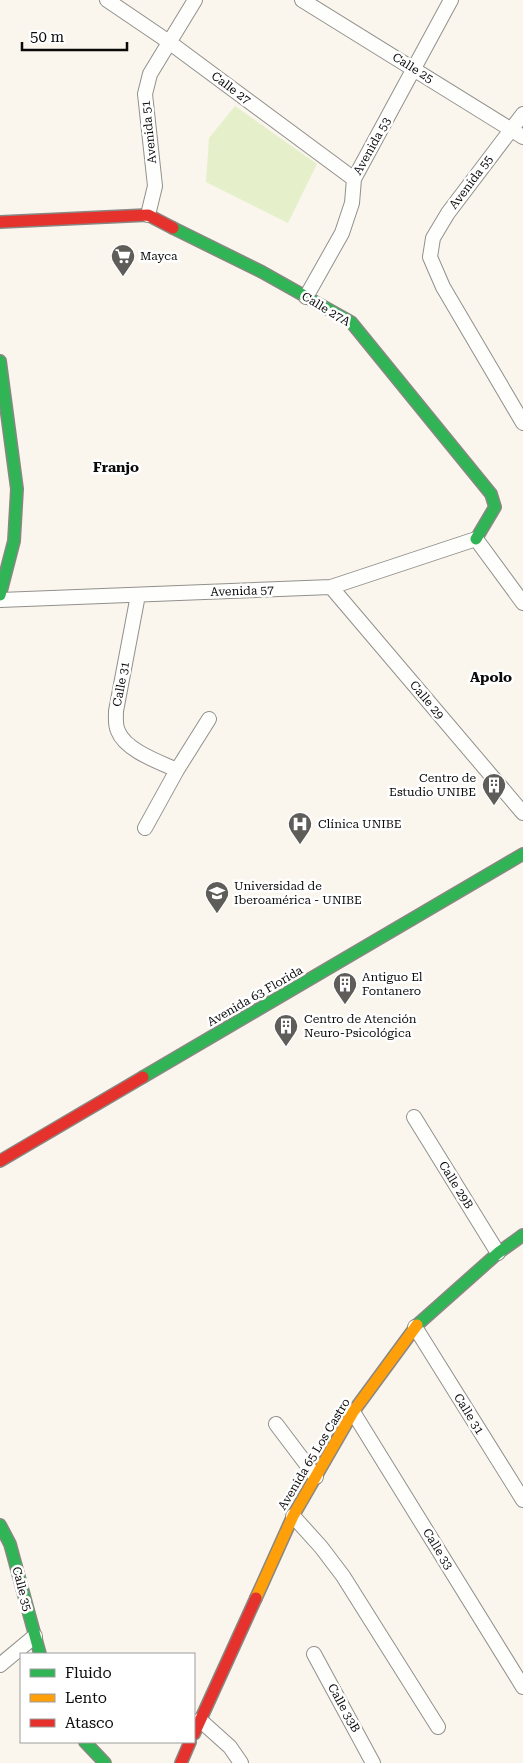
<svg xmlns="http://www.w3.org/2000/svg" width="523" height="1763" viewBox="0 0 523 1763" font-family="'Roboto Serif',serif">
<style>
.green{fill:#e5f0cb}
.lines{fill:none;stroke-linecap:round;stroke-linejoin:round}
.street-casing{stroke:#92908c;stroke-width:16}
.fast-casing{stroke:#898783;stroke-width:14}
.slow-casing{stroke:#898783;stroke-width:14}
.jam-casing{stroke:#898783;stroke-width:14}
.street{stroke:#fefefc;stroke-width:14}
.fast{stroke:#30b455;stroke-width:11}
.slow{stroke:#ff9f0a;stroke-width:11}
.jam{stroke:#e5322d;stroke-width:11}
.labels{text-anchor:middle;stroke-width:5;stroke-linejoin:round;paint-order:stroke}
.street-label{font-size:12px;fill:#0a0a0a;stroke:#fff}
.poi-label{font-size:12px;fill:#0a0a0a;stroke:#fff;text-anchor:start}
.neighbourhood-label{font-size:14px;font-weight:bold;fill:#0a0a0a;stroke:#fff}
</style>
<rect width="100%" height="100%" fill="#faf6ed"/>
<!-- green -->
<path class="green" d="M 235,106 L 317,164 L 288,223 L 206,182 L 209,138 Z"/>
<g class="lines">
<!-- street casing -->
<g class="street-casing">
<path id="street" d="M 107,0 L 169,42 L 354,179
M 302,0 L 523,137
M 523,114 L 448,213 L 433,238 L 430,257 L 443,287 L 523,423
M 148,215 L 155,186 L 145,94 L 150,74 L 195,0
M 306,297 L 342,233 L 352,203 L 354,179 L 451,0
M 331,587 L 523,813
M 138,595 L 116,711 C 116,718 115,725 118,731 C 125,750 159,762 177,770
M 0,600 L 331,587 L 476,539 L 523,603
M 145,828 L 177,770 L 209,719
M 414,1117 L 498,1253
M 415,1327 L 523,1500
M 353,1412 L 523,1687
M 276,1424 L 316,1477
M 293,1516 L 321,1547 L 343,1576 L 438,1727
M 314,1654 L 373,1763
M 0,1665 L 35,1636
M 200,1720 L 230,1747 L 241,1763"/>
</g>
<!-- fast casing -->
<g class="fast-casing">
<path id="fast" d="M 173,228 L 262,272 L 351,322 L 491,494 L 495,507 L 476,539
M 0,361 L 17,489 L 14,541 L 0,595
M 143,1077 L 523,854
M 417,1325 L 498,1253 L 523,1235
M 0,1525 L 10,1544 L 40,1654
M 85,1742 L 105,1763"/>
</g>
<!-- slow casing -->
<g class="slow-casing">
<path id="slow" d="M 256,1598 L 293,1516 L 353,1412 L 417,1325"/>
</g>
<!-- jam casing -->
<g class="jam-casing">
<path id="jam" d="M 0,222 L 148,215 L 173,228
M 0,1161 L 143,1077
M 194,1734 L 256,1598
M 181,1763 L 190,1742"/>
</g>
<!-- street -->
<use href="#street" class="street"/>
<!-- fast -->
<use href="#fast" class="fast"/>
<!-- slow -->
<use href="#slow" class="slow"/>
<!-- jam -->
<use href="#jam" class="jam"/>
</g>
<!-- icons -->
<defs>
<g id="supermarket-pin" transform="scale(1.25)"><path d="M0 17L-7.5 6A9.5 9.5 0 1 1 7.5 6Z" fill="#5e5d59" stroke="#fff"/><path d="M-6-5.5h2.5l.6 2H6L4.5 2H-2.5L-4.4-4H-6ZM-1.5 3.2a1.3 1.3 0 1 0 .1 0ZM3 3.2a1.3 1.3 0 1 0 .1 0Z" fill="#fff"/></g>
<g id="building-pin" transform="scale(1.25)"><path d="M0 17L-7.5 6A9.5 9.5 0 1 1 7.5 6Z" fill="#5e5d59" stroke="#fff"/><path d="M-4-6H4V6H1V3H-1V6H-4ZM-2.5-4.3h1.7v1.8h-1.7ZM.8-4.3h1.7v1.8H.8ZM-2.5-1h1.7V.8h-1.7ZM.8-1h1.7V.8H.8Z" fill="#fff"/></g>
<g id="hospital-pin" transform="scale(1.25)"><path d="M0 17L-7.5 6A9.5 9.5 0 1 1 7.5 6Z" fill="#5e5d59" stroke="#fff"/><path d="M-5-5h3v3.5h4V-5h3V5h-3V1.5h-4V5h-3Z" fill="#fff"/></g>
<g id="university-pin" transform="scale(1.25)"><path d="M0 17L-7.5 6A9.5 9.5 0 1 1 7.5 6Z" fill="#5e5d59" stroke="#fff"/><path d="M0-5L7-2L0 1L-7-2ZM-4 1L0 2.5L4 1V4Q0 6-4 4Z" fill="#fff"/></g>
</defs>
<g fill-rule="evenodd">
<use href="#supermarket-pin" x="123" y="256"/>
<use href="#building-pin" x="494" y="785"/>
<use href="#hospital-pin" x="300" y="824"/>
<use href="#university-pin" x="217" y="893"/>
<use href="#building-pin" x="345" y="984"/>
<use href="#building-pin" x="286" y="1026"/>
</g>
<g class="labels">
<!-- street labels -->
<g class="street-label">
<text transform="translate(413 68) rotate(32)" y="4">Calle 25</text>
<text transform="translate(231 88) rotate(37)" y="4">Calle 27</text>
<text transform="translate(149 132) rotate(-96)" y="4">Avenida 51</text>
<text transform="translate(372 146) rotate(-61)" y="4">Avenida 53</text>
<text transform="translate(471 182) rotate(-53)" y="4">Avenida 55</text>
<text transform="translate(326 309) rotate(31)" y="4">Calle 27A</text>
<text transform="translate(242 591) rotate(-2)" y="4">Avenida 57</text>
<text transform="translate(121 684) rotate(-79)" y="4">Calle 31</text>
<text transform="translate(427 700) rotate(50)" y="4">Calle 29</text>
<text transform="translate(255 996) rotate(-30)" y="4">Avenida 63 Florida</text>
<text transform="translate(456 1185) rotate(58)" y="4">Calle 29B</text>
<text transform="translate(469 1414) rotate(58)" y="4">Calle 31</text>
<text transform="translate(314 1454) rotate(-59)" y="4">Avenida 65 Los Castro</text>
<text transform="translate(438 1549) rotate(58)" y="4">Calle 33</text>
<text transform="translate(22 1589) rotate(75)" y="4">Calle 35</text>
<text transform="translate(344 1708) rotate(61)" y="4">Calle 33B</text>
</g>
<!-- poi labels -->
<g class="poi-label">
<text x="140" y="260">Mayca</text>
<text x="476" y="782" text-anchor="end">Centro de<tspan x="476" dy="14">Estudio UNIBE</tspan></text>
<text x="318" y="828">Clínica UNIBE</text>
<text x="234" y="890">Universidad de<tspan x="234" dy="14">Iberoamérica - UNIBE</tspan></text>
<text x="362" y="981">Antiguo El<tspan x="362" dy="14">Fontanero</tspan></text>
<text x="304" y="1023">Centro de Atención<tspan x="304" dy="14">Neuro-Psicológica</tspan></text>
</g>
<!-- neighbourhood labels -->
<g class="neighbourhood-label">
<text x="116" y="472">Franjo</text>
<text x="491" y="682">Apolo</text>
</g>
</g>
<!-- legend -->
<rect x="20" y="1653" width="175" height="90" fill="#ffffff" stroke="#9d9d9d"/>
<rect x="30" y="1669" width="25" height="8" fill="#30b455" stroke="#9d9d9d"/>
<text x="65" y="1678" font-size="15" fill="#0a0a0a">Fluido</text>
<rect x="30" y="1694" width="25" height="8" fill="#ff9f0a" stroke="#9d9d9d"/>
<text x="65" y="1703" font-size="15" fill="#0a0a0a">Lento</text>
<rect x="30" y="1719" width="25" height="8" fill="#e5322d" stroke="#9d9d9d"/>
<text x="65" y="1728" font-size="15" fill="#0a0a0a">Atasco</text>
<!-- scale -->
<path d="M22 42v8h105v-8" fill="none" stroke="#0a0a0a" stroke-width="2.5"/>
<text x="30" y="42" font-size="15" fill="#0a0a0a" stroke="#ffffff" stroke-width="4" paint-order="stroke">50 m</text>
</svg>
